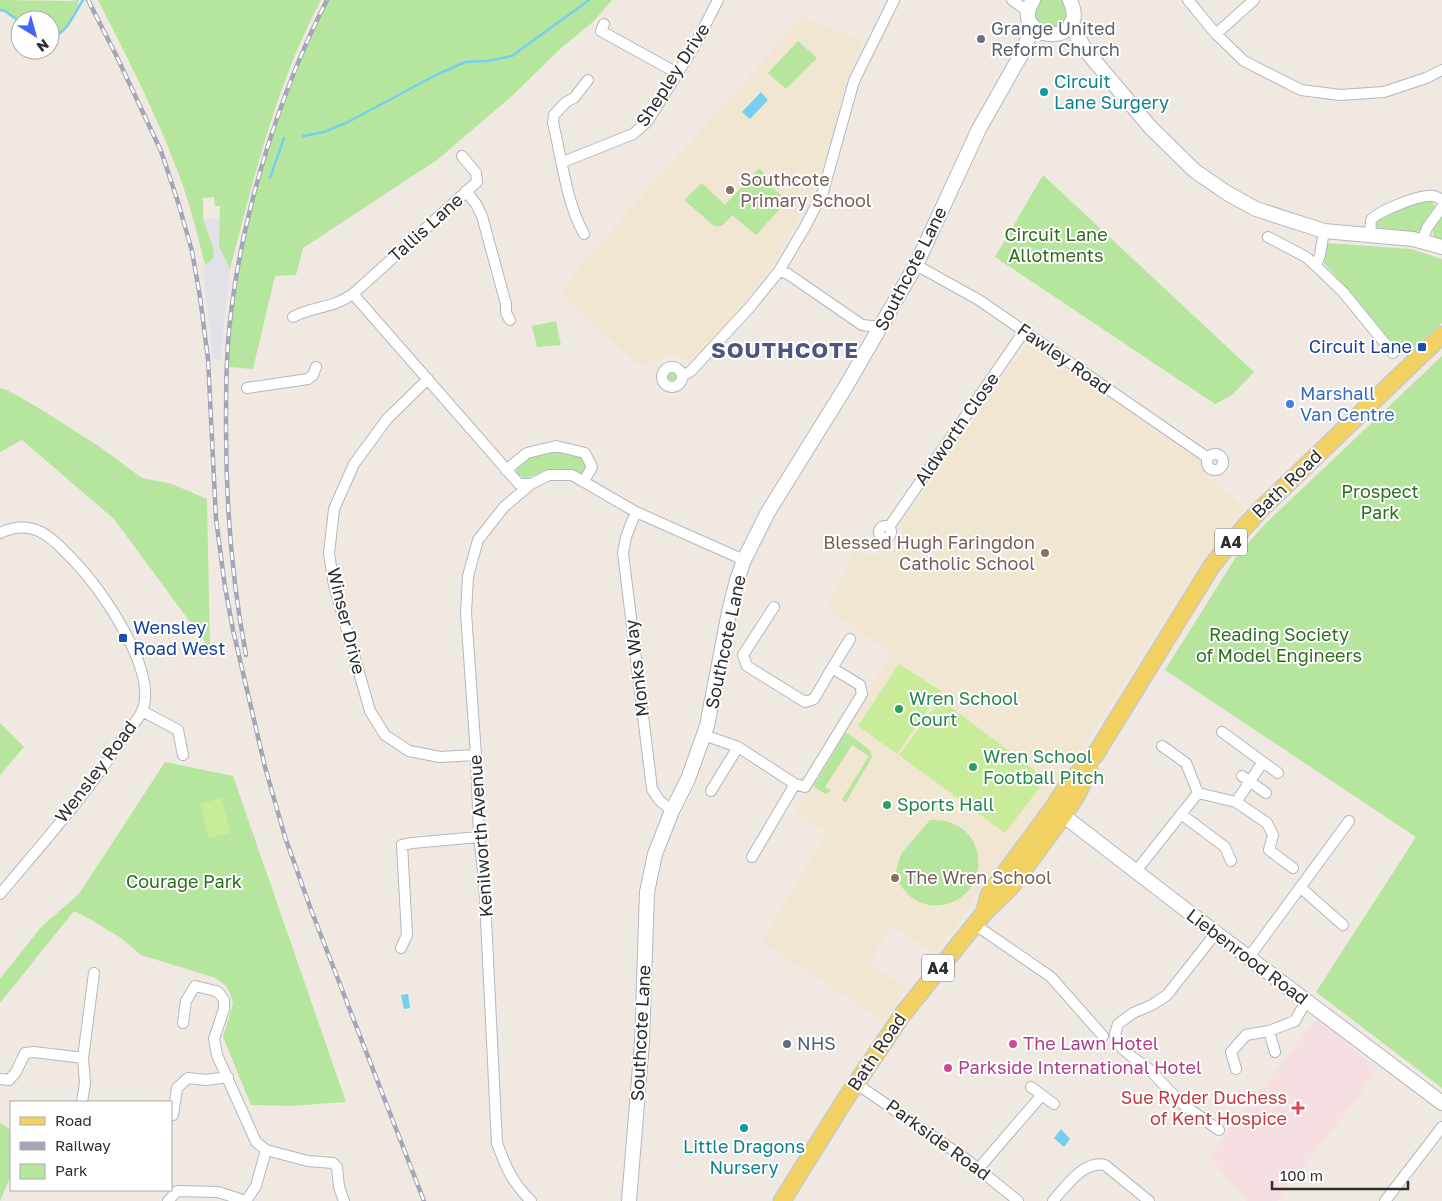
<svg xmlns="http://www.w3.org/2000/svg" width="1442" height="1201" viewBox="0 0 1442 1201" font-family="'Golos Text',sans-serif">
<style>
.industrial{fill:#e3e1e8}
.education{fill:#f0e6d1}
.medical{fill:#f5dfe0}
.green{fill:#b6e59e}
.pitch{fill:#c9ec9a}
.water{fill:#75cff0}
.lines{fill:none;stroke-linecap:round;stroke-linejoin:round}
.stream{stroke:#75cff0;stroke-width:2.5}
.street-casing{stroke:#b4b7c1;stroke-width:12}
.secondary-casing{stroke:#b4b7c1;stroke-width:16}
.primary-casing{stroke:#c9c9c9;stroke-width:19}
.street{stroke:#fff;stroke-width:10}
.secondary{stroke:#fff;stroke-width:14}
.primary{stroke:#f2d163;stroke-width:16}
.rail-casing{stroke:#a3a6b8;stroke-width:4.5}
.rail{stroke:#fff;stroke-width:2.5;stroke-dasharray:8;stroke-linecap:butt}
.worship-dot{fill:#6b7280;stroke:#fff;stroke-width:2}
.culture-dot{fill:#0f9aa8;stroke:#fff;stroke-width:2}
.education-dot{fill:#8d6e63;stroke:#fff;stroke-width:2}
.transit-dot{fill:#1a4fb4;stroke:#fff;stroke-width:2}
.shop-dot{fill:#3f7fe0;stroke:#fff;stroke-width:2}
.leisure-dot{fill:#2e9e5b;stroke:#fff;stroke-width:2}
.service-dot{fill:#5c6f8a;stroke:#fff;stroke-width:2}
.hotel-dot{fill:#d1479c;stroke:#fff;stroke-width:2}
.health-dot{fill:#e0444e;stroke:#fff;stroke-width:2}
.labels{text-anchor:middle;stroke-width:4;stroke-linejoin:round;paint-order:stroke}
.shield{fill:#fff;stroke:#6d6d6d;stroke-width:1}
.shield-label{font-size:16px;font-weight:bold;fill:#2e2e2e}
.worship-label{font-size:18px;fill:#5b616d;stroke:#fff;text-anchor:start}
.street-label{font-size:18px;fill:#2e2e2e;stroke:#fff}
.culture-label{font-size:18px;fill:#0d838f;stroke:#fff;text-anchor:start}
.education-label{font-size:18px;fill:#785e54;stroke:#fff;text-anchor:start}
.park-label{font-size:18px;fill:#2c6e1b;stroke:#fff}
.transit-label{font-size:18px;fill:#164399;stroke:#fff;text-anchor:end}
.shop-label{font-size:18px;fill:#366cbe;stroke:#fff;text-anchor:start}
.leisure-label{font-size:18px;fill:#27864d;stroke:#fff;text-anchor:start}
.service-label{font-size:18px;fill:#4e5e75;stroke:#fff;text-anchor:start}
.hotel-label{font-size:18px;fill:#b23c85;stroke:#fff;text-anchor:start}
.health-label{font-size:18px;fill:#be3a42;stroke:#fff;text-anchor:end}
.district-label{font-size:22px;font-weight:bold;letter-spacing:1px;fill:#4d5680;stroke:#fff}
</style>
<rect width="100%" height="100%" fill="#efe9e1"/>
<!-- industrial -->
<path class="industrial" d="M 203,219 L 220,219 L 219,246 L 230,269 L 225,313 L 221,360 L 213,359 L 203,268 L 213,259 L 214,250 Z"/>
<!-- education -->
<path class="education" d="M 803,16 L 863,42 L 845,86 L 827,156 L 807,203 L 770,269 L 725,326 L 688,361 L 678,355 L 670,355 L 639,366 L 560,293 L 592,252 Z
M 1029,340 L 1200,460 L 1207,475 L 1245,508 L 1192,576 L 1068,770 L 935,953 L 891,925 L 877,948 L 871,964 L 906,989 L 883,1021 L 762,942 L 827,832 L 795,811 L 891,653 L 828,609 L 855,547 L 869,556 L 892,551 L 902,537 L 901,527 L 902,521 Z"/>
<!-- medical -->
<path class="medical" d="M 1317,1018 L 1377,1068 L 1358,1097 L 1277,1201 L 1246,1201 L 1209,1156 Z"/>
<!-- green -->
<path class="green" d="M 0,0 L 69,1 L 79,0 C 75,17 67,33 50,38 L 50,20 L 20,20 L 20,22 L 5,11 L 0,10 Z
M 98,0 L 321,0 C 276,84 254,178 230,269 L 219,246 L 220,206 L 215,206 L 214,197 L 203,198 L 203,219 L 214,250 L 213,259 L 205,265 C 197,233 189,200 177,170 C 155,111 126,55 98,0 Z
M 327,0 L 612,0 L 594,21 L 560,49 L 513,95 L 437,160 L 303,248 L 296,275 L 275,276 L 253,369 L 229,367 L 230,313 L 237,270 L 257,183 L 292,78 Z
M 1040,0 L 1064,0 L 1067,5 L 1067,22 L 1047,31 L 1035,20 L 1034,9 Z
M 798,41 L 817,58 L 786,89 L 768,73 Z
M 759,168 L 768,177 L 766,181 L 787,201 L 756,235 L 732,215 L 722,226 L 714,226 L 684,200 L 702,183 L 725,205 Z
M 1043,175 L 1254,372 L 1232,395 L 1215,404 L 995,257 Z
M 1427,199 L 1432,202 L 1435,207 L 1421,229 L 1416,233 L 1380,230 L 1375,228 L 1375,217 Z
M 1442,216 L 1442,241 L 1433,236 L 1433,225 Z
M 1326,243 L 1411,249 L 1442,259 L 1442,323 L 1408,353 L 1404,354 L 1393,351 L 1347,289 L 1324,263 Z
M 556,321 L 561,345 L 537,347 L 532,326 Z
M 1442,356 L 1442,1088 L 1316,992 L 1416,837 L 1165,670 L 1236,557 L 1265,524 Z
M666 376a6 6 0 1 1 12 0a6 6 0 1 1-12 0Z
M 0,388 L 7,390 L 37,407 L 100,447 L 142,478 L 172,484 L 207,499 L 210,649 L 114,519 L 22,440 L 0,452 Z
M 557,450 L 584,459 L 588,467 L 584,473 C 575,474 568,470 560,469 C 548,468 536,474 526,479 L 516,473 L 518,465 L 538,453 Z
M 0,723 L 24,747 L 0,775 Z
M 845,733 L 847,733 L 870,750 L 872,757 L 846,802 L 842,800 L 843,798 L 869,756 L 852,745 L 825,787 L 831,790 L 826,794 L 816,788 L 814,785 Z
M 165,762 L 233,776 L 346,1102 L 290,1106 L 251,1105 L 223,1037 L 233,1003 L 230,993 L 226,986 L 216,978 L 141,955 L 121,938 L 93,921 L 74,911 L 0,1003 L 0,979 L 41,927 L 79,894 Z
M 930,820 C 935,820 941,820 945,821 C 997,833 985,910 931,905 C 912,903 902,890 895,874 L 901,854 Z
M 0,1123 L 11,1130 L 11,1175 L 0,1201 Z"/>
<!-- pitch -->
<path class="pitch" d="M 899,664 L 941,691 L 897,754 L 858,726 Z
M 940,699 L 1046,779 L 1005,833 L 899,755 Z
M 221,798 L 231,832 L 209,838 L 200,804 Z"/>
<!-- water -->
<path class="water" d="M 761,92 L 768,100 L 750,119 L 742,112 Z
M 408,994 L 410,1008 L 404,1009 L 401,995 Z
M 1061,1129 L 1070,1139 L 1064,1147 L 1054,1138 Z"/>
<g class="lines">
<!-- stream -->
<path class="stream" d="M 0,10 L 5,11 L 20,22
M 50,38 C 68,33 73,15 83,0
M 303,136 L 324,132 L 348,122 L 436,75 L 465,62 L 487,61 L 512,56 L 589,0
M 270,178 L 284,138"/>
<!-- street casing -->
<g class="street-casing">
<path id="street" d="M 1012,0 L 1029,12
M 1188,0 L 1216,34 L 1244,61 L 1301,90 L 1340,95 L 1384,92 L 1426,78 L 1442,70
M 604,24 L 601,31 L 677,73
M 1216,34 L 1254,0
M 563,162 L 633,134 L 647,122 L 695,45 L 718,0
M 466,191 L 476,204 L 482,216 L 506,304 L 506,313 L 510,320
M 584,234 C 566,202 562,159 553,123 L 554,115 L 566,102 L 574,98 L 588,80
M 1370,235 L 1371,220 C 1378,211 1415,197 1427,196 C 1432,195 1438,197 1442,200
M 1268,237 L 1306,257 L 1316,266 L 1343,292 L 1393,353
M 1422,241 L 1427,228 L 1442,207
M 916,265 L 979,300 L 1208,458
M 1316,266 L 1320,255 L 1324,231
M 779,271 L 788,274 L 862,325 L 881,327
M 353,294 L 477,182 L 476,173 L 462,156
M 293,317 C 312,306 332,309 353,294 L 519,484 L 531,484 L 549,475 L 572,475 L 636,512 L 744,560
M662 377a10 10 0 1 1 20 0a10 10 0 1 1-20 0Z
M 682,376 L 691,371 L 750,307 L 779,271 L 805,227 L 823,192 L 854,81 L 894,0
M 428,379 L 387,419 L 354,464 L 334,509 L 329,554 L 334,585 L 370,711 L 385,735 L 409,751 L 440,757 L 476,755
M 247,388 L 308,379 L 313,375 L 316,367
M1207 462a8 8 0 1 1 16 0a8 8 0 1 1-16 0Z
M 506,470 L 527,453 L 556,446 L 585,453 L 592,467 L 584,481
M 531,484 L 504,507 L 478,540 L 468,576 L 466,613 L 476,755 L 479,837 L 484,878 L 497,1143 C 506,1168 512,1182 531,1201
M 633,519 L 626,537 L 623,553 L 652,789 L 659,800 L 672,811
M879 532a6 6 0 1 1 12 0a6 6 0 1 1-12 0Z
M 889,527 L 1025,330
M 0,533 C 34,517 52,538 74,561 C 101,588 159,672 142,711 C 138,721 128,730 122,739 C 87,794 42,844 0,894
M 832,668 L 850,639
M 142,711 L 178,730 L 183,755
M 1222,732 L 1263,762 L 1236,802
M 704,735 L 738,747 L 795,784 L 805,787 L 862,694 L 860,685 L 832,668 L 814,699 L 805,702 L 747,666 L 743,655 L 774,607
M 1162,746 L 1186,763 L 1198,793
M 1263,762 L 1278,773
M 1242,776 L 1266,793
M 711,791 L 738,747
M 1181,814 L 1225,847 L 1231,861
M 752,857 L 795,784
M 1136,871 L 1198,793 L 1236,802 L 1267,823 L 1273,835 L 1269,850 L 1293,868
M 1300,887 L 1343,925
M 974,924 L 1051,977 L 1103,1036
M 1216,933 L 1167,995 L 1152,1005 L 1133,1013 L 1118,1024 L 1115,1034 L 1122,1048 L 1131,1056 L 1149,1069 L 1181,1103 L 1219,1130
M 401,948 L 407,935 L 402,845 L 412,843 L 479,837
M 1249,957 L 1349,821
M 183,1023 L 186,1001 L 195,986 L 216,991 L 219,993 L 224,1000 L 224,1009 L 214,1039 L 217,1055 L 256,1142 L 266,1150 L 308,1161 L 333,1163 L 337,1167 L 339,1187 L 344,1201
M 1269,1031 L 1275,1052
M 1236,1069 L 1231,1052 L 1246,1035 L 1269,1031 L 1295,1021 L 1306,1001
M 0,1079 L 9,1080 L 16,1072 L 25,1053 L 34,1052 L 83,1058
M 857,1081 L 864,1089 L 966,1159 L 1018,1201
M 1031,1087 L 1054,1104
M 82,1102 L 85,1083 L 83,1058 L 94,973
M 173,1115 L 177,1088 L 188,1078 L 206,1080 L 228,1077
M 979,1168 L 1041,1096
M 168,1201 L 177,1191 L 218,1192 L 246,1201 L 256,1186 L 266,1150
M 1053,1201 C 1066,1186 1084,1160 1105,1165 L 1149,1201
M 1385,1201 L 1442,1127"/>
</g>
<!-- secondary casing -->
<g class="secondary-casing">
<path id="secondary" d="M 1033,0 C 1007,42 1092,49 1070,0
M 1071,23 L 1077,36 L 1087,52 L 1151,128 L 1195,171 L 1227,193 L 1256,209 L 1324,231 L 1413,239 L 1442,247
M 1056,810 L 1216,933 L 1442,1103
M 629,1201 L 642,1042 L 647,892 L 655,854 L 672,811 L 688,779 L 707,726 L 729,612 L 737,580 L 744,560 L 768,512 L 845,388 L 916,265 L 979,129 L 1022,53 L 1033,26"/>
</g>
<!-- primary casing -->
<g class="primary-casing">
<path id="primary" d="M 984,913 L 989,895 L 1053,808 L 1070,782 L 1095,755 L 1211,567 L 1230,543 L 1260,510 L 1442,335
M 782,1201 L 843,1103 L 903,1014 L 984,913 L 1011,887 L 1063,816 L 1078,793 L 1089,769"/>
</g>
<!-- street -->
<use href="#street" class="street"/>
<!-- secondary -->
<use href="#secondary" class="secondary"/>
<!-- primary -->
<use href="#primary" class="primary"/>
<!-- rail casing -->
<g class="rail-casing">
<path id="rail" d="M 88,0 L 117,57 L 161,151 L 178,202 L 192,251 L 200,297 L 208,359 L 216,519 L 225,587 L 233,630 L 265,767 L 285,837 L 310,907 L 424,1201
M 246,655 C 232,581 226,504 226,429 C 226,390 226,351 231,313 C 243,210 280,92 327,0"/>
</g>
<!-- rail -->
<use href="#rail" class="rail"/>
</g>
<!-- markers -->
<circle class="worship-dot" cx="981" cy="39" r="5"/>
<g class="culture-dot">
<circle cx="1044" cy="92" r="5"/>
<circle cx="744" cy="1128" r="5"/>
</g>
<g class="education-dot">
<circle cx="730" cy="190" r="5"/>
<circle cx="1045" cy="553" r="5"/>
<circle cx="895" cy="878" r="5"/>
</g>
<g class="transit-dot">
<rect x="1417" y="342" width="10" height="10" rx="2.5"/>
<rect x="118" y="633" width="10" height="10" rx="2.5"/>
</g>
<circle class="shop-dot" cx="1290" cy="404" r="5"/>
<g class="leisure-dot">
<circle cx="899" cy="709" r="5"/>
<circle cx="973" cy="767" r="5"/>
<circle cx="887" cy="805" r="5"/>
</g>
<circle class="service-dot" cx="787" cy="1044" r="5"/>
<g class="hotel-dot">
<circle cx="1013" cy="1044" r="5"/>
<circle cx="948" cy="1068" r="5"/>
</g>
<path class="health-dot" d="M1295.5 1100.5h5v5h5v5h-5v5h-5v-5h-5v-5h5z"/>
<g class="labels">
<!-- shield labels -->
<g class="shield">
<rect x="1215" y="528.5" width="32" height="27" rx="4"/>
<rect x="922" y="954.5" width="32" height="27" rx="4"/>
</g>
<g class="shield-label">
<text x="1231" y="548">A4</text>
<text x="938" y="974">A4</text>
</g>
<!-- worship labels -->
<g class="worship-label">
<text x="991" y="35">Grange United<tspan x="991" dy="21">Reform Church</tspan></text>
</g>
<!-- street labels -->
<g class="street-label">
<text transform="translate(673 75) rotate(-57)" y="6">Shepley Drive</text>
<text transform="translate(426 228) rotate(-42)" y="6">Tallis Lane</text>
<text transform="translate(911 269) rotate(-63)" y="6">Southcote Lane</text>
<text transform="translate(1064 359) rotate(35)" y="6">Fawley Road</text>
<text transform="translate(957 429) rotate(-55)" y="6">Aldworth Close</text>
<text transform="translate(1287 484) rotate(-44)" y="6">Bath Road</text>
<text transform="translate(346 621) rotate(76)" y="6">Winser Drive</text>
<text transform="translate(726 642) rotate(-78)" y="6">Southcote Lane</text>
<text transform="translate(637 668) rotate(-97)" y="6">Monks Way</text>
<text transform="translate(96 772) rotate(-53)" y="6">Wensley Road</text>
<text transform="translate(481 836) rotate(-94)" y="6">Kenilworth Avenue</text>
<text transform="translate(1247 957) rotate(37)" y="6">Liebenrood Road</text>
<text transform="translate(641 1033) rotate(-87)" y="6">Southcote Lane</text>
<text transform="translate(877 1052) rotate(-56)" y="6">Bath Road</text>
<text transform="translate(938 1140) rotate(36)" y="6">Parkside Road</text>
</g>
<!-- culture labels -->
<g class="culture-label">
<text x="1054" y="88">Circuit<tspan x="1054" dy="21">Lane Surgery</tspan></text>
<text x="744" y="1153" text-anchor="middle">Little Dragons<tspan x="744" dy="21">Nursery</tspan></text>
</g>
<!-- education labels -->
<g class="education-label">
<text x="740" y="186">Southcote<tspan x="740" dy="21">Primary School</tspan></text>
<text x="1035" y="549" text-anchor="end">Blessed Hugh Faringdon<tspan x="1035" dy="21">Catholic School</tspan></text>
<text x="905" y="884">The Wren School</text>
</g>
<!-- park labels -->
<g class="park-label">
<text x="1056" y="241">Circuit Lane<tspan x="1056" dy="21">Allotments</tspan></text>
<text x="1380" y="498">Prospect<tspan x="1380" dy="21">Park</tspan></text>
<text x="1279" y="641">Reading Society<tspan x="1279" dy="21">of Model Engineers</tspan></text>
<text x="184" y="888">Courage Park</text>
</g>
<!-- transit labels -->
<g class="transit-label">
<text x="1412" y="353">Circuit Lane</text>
<text x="133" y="634" text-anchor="start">Wensley<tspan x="133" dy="21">Road West</tspan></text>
</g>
<!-- shop labels -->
<g class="shop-label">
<text x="1300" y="400">Marshall<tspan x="1300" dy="21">Van Centre</tspan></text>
</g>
<!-- leisure labels -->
<g class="leisure-label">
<text x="909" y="705">Wren School<tspan x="909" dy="21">Court</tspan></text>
<text x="983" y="763">Wren School<tspan x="983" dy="21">Football Pitch</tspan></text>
<text x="897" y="811">Sports Hall</text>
</g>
<!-- service labels -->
<g class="service-label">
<text x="797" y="1050">NHS</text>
</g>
<!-- hotel labels -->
<g class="hotel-label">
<text x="1023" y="1050">The Lawn Hotel</text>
<text x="958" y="1074">Parkside International Hotel</text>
</g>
<!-- health labels -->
<g class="health-label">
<text x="1287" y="1104">Sue Ryder Duchess<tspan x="1287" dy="21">of Kent Hospice</tspan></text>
</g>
<!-- district labels -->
<g class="district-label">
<text x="785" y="358">SOUTHCOTE</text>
</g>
</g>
<!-- legend -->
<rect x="10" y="1101" width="162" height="90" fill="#ffffff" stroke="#ababab"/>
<rect x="20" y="1117" width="25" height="8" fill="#f2d163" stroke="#ababab"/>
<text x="55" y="1126" font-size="15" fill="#2e2e2e">Road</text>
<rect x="20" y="1142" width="25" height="8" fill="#a3a6b8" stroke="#ababab"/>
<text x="55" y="1151" font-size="15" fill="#2e2e2e">Railway</text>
<rect x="20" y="1164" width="25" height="15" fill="#b6e59e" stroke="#ababab"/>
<text x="55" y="1176" font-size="15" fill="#2e2e2e">Park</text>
<!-- north arrow -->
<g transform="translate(35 35) rotate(143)"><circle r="24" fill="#ffffff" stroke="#ababab"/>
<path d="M0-4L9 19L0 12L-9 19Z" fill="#4264fb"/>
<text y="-8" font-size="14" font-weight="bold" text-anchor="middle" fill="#2e2e2e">N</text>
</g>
<!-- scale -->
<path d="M1272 1181v8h136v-8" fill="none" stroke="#2e2e2e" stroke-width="2.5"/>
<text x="1280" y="1181" font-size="15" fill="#2e2e2e" stroke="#ffffff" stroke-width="4" paint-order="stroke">100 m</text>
</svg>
